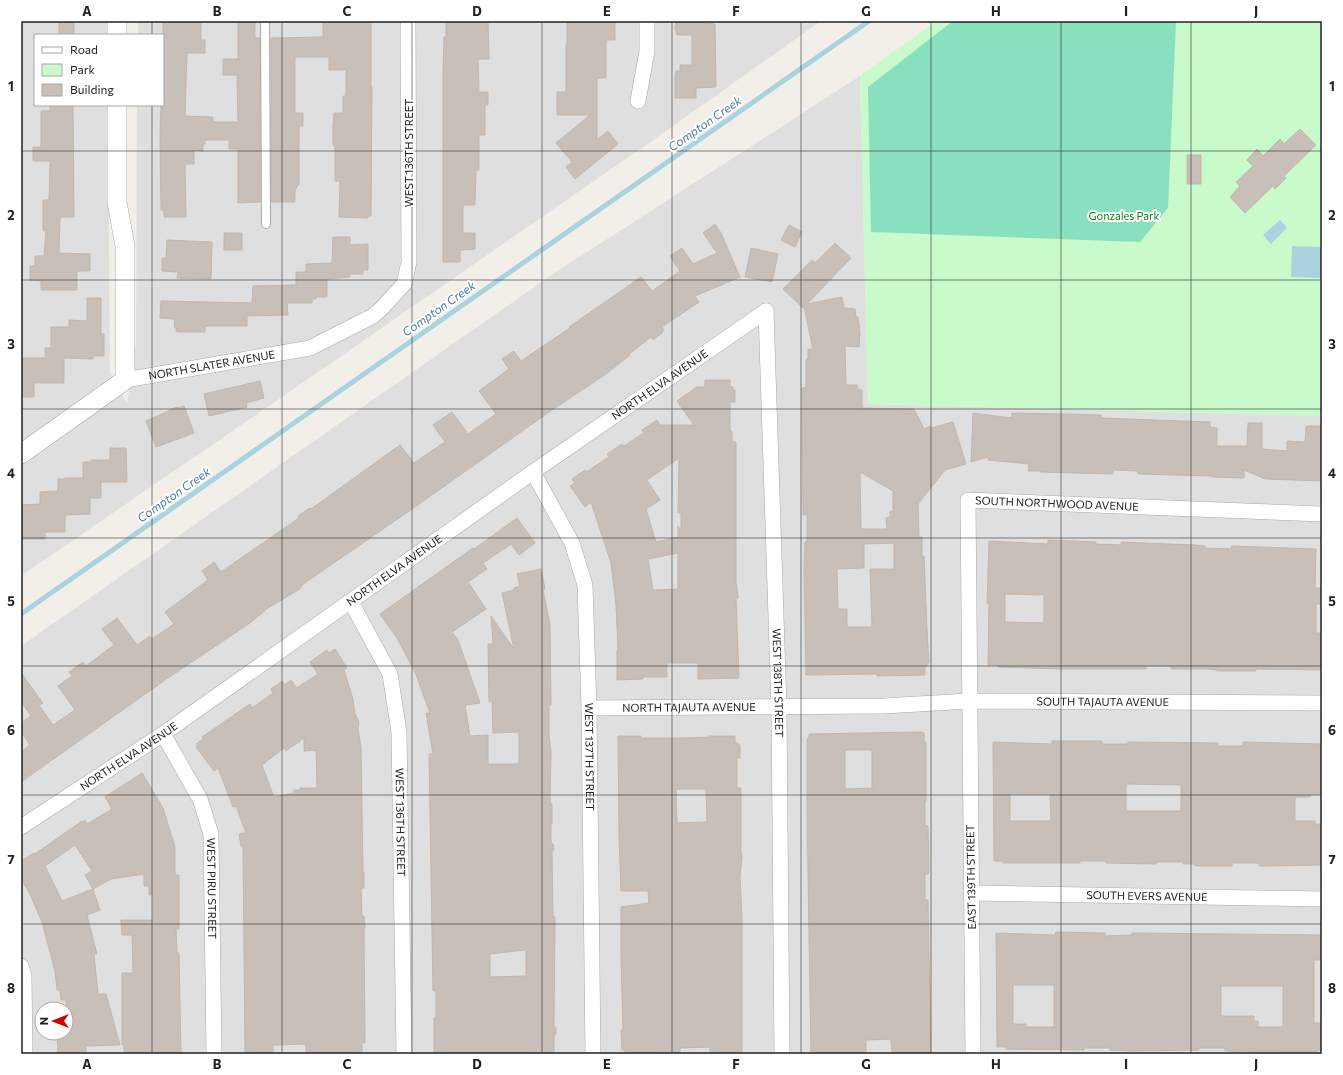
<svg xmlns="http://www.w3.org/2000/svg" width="1343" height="1075" viewBox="0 0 1343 1075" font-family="Commissioner,sans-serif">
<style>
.residential{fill:#e0dfdf;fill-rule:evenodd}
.park{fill:#c8facc}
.pitch{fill:#88e0be}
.water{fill:#aad3df}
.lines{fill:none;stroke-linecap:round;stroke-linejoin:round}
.stream{stroke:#aad3df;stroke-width:5}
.building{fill:#c7bfb8;stroke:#c4b6ab;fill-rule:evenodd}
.service-casing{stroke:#a9a9a9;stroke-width:10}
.minor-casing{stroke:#a9a9a9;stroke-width:16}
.tertiary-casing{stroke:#a9a9a9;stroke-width:20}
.service{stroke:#fff;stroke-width:8}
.minor{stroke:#fff;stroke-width:15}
.tertiary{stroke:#fff;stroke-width:19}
.grid{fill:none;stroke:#222;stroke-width:1;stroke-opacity:0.55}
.labels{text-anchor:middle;stroke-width:4;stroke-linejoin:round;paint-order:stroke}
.street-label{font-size:11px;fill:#222;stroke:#fff}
.park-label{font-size:11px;fill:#0c8416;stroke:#fff}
.water-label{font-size:12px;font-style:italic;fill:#4a7aab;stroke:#fff}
.neatline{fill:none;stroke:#222;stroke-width:1.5}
.grid-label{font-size:13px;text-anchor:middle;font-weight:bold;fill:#222}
</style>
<rect width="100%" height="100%" fill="#f2efe9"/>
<!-- residential -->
<path class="residential" d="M 21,21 L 107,21 L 107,35 L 35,35 L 35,105 L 108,105 L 110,372 L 127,404 L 136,344 L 137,105 L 163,105 L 163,35 L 138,35 L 138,21 L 821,21 L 649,143 L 298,386 L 21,576 Z
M 860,76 L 868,404 L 1322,416 L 1322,1054 L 21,1054 L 21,646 L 553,274 ZM 42,1009 L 66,1009 L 66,1033 L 42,1033 Z"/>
<!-- park -->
<path class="park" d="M 936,21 L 1322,21 L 1322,416 L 868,404 L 860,76 Z"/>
<!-- pitch -->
<path class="pitch" d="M 953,21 L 1176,21 L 1168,208 L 1140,242 L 871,232 L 868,87 Z"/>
<!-- water -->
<path class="water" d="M 1280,220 L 1287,228 L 1271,244 L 1263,235 Z
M 1292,246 L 1322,247 L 1322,278 L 1291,277 Z"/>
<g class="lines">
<!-- stream -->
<path class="stream" d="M 21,614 L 869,21"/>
</g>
<!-- building -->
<path class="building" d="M 59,21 L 74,21 L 74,35 L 59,35 Z
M 163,21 L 201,21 L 201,40 L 205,40 L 205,53 L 187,53 L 185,116 L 213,117 L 213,122 L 238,122 L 237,75 L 223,75 L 223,59 L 238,59 L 238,21 L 255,21 L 255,38 L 260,38 L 260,202 L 238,203 L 238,149 L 229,149 L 229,140 L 205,140 L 205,144 L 203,144 L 203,151 L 194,150 L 194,164 L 185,164 L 186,217 L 164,217 L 164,210 L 161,210 L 160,136 L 161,105 L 163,105 Z
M 323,21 L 371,21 L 371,87 L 372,87 L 371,216 L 368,216 L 368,218 L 339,217 L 340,181 L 335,181 L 335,145 L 333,145 L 333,125 L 334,113 L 343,113 L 343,96 L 346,96 L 346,70 L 329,70 L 329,57 L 295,57 L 295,113 L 303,113 L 303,126 L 299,126 L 299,184 L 295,190 L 295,202 L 271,202 L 271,38 L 323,37 Z
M 446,21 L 488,21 L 489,59 L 478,59 L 479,92 L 488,92 L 488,105 L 485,105 L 485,135 L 479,135 L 479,170 L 476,170 L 475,205 L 463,205 L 463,233 L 475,233 L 475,249 L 460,250 L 460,262 L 443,262 L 443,72 L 444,37 L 446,37 Z
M 567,21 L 615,21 L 615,40 L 606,40 L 606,78 L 597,78 L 597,140 L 608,131 L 618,144 L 575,179 L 566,167 L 572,162 L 556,143 L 590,115 L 557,115 L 557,92 L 566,92 L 566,45 L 567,45 Z
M 676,21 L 694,21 L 694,22 L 715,24 L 716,87 L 696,88 L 696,98 L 675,98 L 675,78 L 676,71 L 680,71 L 680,65 L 692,65 L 692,35 L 677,35 L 675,28 Z
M 50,105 L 73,105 L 74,217 L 60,217 L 59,253 L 90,254 L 90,271 L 77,271 L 77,290 L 41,290 L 41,281 L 30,280 L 30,266 L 35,266 L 35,256 L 44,256 L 46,231 L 43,231 L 43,200 L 49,200 L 50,161 L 33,161 L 33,147 L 41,147 L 41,111 L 50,111 Z
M 1300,129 L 1316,145 L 1284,176 L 1286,178 L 1275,189 L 1273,186 L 1245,213 L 1230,197 L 1240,186 L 1236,182 L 1253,166 L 1247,160 L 1257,149 L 1263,156 L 1280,139 L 1284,144 Z
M 1187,155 L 1201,155 L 1201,184 L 1187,184 Z
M 715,224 L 721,233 L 740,277 L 695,296 L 699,302 L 662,327 L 664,330 L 662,331 L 663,332 L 653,340 L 651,337 L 629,354 L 630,355 L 606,374 L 552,410 L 412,509 L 312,578 L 302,585 L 300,589 L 268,608 L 250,623 L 165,680 L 21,782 L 21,752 L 30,745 L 21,732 L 21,723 L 31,716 L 21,701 L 21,673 L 43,703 L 39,705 L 53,725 L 75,710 L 58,686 L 72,676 L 69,672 L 83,662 L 86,666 L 114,645 L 102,629 L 117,618 L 137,645 L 150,636 L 152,639 L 174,624 L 165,612 L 208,580 L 202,571 L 214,562 L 221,572 L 299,518 L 298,516 L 310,508 L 311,509 L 400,445 L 414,463 L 445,442 L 433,425 L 452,412 L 468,434 L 496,414 L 479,391 L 509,369 L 502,359 L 514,351 L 521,361 L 570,328 L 569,327 L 641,277 L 652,291 L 680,271 L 670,256 L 682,248 L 693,264 L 717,253 L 703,233 Z
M 789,225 L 802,232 L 795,247 L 781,240 Z
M 224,233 L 242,233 L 242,250 L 224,250 Z
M 333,237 L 350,237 L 350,245 L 368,244 L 368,270 L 363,270 L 363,274 L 350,274 L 350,277 L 327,279 L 327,297 L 316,297 L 316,299 L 312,299 L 312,303 L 287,303 L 288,315 L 247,316 L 247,326 L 205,326 L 205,332 L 178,332 L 176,331 L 176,327 L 174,327 L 175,319 L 160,318 L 161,301 L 252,303 L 253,286 L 296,285 L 296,272 L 306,272 L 306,264 L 332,263 Z
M 167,240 L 212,242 L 211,279 L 177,278 L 178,272 L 162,271 L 162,258 L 166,258 Z
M 835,243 L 851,258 L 807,304 L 842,297 L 844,308 L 855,309 L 856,317 L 858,317 L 860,333 L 859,347 L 845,346 L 846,385 L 857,385 L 858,390 L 862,390 L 862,408 L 914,409 L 924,429 L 930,426 L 931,428 L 953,422 L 966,464 L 945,470 L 918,504 L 919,537 L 922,537 L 922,556 L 924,556 L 927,630 L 929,663 L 927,663 L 927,666 L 925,666 L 925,675 L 877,676 L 877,674 L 806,675 L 804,570 L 805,542 L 807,542 L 807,515 L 803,515 L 802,388 L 806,387 L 806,359 L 808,359 L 808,349 L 813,349 L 804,307 L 803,308 L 783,289 L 812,260 L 815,263 ZM 860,472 L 893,491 L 893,511 L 890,512 L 890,517 L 886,518 L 887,529 L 861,529 ZM 894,543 L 894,569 L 870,569 L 872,627 L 847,627 L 847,609 L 838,609 L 837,569 L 864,568 L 864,544 Z
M 751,248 L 778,254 L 772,282 L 745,277 Z
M 87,298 L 101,298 L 101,334 L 104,334 L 104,356 L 93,356 L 93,359 L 64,358 L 64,383 L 34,383 L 34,397 L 21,397 L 21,358 L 45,358 L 45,348 L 51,348 L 51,327 L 69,327 L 69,320 L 87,321 Z
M 705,380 L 730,380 L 730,387 L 733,387 L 733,390 L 735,390 L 735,402 L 730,402 L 730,431 L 732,431 L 732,442 L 736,442 L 736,582 L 738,596 L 738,598 L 736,598 L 739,678 L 698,679 L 698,663 L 667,663 L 667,677 L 643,677 L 643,679 L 617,680 L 617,650 L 618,650 L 616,605 L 611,563 L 591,502 L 585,507 L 570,486 L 575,483 L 572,479 L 585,470 L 586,472 L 609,457 L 607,454 L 622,444 L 624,446 L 644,433 L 642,430 L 657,420 L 660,425 L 694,425 L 677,401 L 697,387 L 705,387 ZM 679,458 L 678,513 L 681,513 L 681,531 L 678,526 L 678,537 L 656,542 L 646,509 L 660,500 L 647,480 ZM 678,553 L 678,589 L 653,590 L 648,559 Z
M 260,381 L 264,398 L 246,403 L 247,407 L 209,416 L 204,394 Z
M 184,406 L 194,433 L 156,447 L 146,421 L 177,407 L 178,408 Z
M 973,413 L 1012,418 L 1012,413 L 1063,414 L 1101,415 L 1101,418 L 1210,422 L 1210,427 L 1217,428 L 1217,446 L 1247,446 L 1248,423 L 1262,423 L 1262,449 L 1287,451 L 1287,441 L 1305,442 L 1306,426 L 1322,426 L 1322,481 L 1265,479 L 1244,470 L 1244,478 L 1212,477 L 1212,476 L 1138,474 L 1138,471 L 1113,470 L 1113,474 L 1040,472 L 1040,471 L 1028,471 L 1029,464 L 988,460 L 988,457 L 971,462 Z
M 110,448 L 126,448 L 127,482 L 101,482 L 101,498 L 90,498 L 90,514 L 65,515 L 65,532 L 45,532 L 45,539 L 21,539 L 21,505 L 40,504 L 40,492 L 58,491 L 58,479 L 65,479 L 65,478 L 83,478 L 83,462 L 91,462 L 91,460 L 110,460 Z
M 517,518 L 535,543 L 519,555 L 511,544 L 483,563 L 487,569 L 468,582 L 486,609 L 452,632 L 458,640 L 480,703 L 465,705 L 470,736 L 488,735 L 488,764 L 519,764 L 519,732 L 493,733 L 492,701 L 489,702 L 488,644 L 493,644 L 491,616 L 514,649 L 502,593 L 514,590 L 514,588 L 520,586 L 517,574 L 541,569 L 545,589 L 543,590 L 550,624 L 551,705 L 549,705 L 549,735 L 551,751 L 550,804 L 552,804 L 552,824 L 551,824 L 551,843 L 553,844 L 554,850 L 552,852 L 553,917 L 555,917 L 554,1027 L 556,1028 L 556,1034 L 554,1036 L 554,1054 L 434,1054 L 434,1018 L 436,1018 L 436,991 L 433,991 L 429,754 L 433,754 L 426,713 L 430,713 L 415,672 L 397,638 L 380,614 L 473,548 L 474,549 ZM 526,950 L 526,976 L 490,977 L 490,954 Z
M 1048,540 L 1096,542 L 1096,544 L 1121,545 L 1121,542 L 1194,545 L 1205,546 L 1205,548 L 1231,549 L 1232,546 L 1316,549 L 1315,588 L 1322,588 L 1322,604 L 1316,604 L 1316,633 L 1322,633 L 1322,670 L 1256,669 L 1256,671 L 1217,671 L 1217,670 L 1208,669 L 1171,669 L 1171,666 L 1146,666 L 1146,669 L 1061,669 L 998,667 L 998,665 L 988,665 L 989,603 L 987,603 L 989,541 L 1048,544 ZM 1005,594 L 1044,595 L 1044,623 L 1005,622 Z
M 335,649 L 347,668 L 344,670 L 353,699 L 355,714 L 359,722 L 358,729 L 361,747 L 363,873 L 364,873 L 364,888 L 361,888 L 362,916 L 364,916 L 365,928 L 364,928 L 365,1043 L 362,1043 L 362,1054 L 306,1054 L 306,1044 L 273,1045 L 273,1054 L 245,1054 L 243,846 L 241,846 L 239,834 L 246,833 L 236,806 L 233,807 L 218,768 L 214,771 L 196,747 L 198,746 L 196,744 L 203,739 L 202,737 L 250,704 L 252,708 L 273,693 L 271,689 L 282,681 L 285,685 L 291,680 L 297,688 L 318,674 L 310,662 L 327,650 L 329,653 ZM 304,738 L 304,751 L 316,750 L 317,788 L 300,788 L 300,790 L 294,790 L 294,793 L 274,797 L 262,765 L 284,748 L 286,751 Z
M 921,732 L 924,733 L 924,742 L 926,742 L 926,801 L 925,801 L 925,826 L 928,826 L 929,871 L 928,874 L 925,874 L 925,900 L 928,900 L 931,1054 L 892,1054 L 891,1039 L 866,1040 L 866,1054 L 811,1054 L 807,814 L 807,739 L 809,738 L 809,734 ZM 845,750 L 872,750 L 872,788 L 845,789 Z
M 618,736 L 641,736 L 641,738 L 685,738 L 709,737 L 709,736 L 735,736 L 735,743 L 738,743 L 738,745 L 740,745 L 740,758 L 737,758 L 737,788 L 741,788 L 741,852 L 742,857 L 740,877 L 742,916 L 742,1054 L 710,1054 L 710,1047 L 680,1048 L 680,1054 L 625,1054 L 625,1050 L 622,1050 L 621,1030 L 623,1030 L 621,957 L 621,907 L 649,903 L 648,891 L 621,891 L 619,838 ZM 676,789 L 706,789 L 707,822 L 677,823 Z
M 1052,741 L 1102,741 L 1102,744 L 1128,744 L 1128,742 L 1218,743 L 1218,746 L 1243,746 L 1243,742 L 1322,744 L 1322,794 L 1310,794 L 1310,797 L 1295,797 L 1295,821 L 1315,821 L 1315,824 L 1322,824 L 1322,865 L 1268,866 L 1259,866 L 1259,863 L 1232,863 L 1232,866 L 1195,866 L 1195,864 L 1183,864 L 1183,862 L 1156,862 L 1156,864 L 1106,863 L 1106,861 L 1080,861 L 1080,863 L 1003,863 L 1003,861 L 994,861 L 993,742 L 1052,744 ZM 1126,784 L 1181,785 L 1181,811 L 1126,811 ZM 1010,794 L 1050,794 L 1051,821 L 1010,821 Z
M 142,773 L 163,808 L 175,847 L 175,875 L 179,875 L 179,929 L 176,929 L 177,953 L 179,953 L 181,1054 L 124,1054 L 124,1045 L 122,1045 L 122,973 L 133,973 L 132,935 L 122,935 L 121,920 L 153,920 L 153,895 L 149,895 L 149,886 L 144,886 L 144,874 L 111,879 L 93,889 L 85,875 L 92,871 L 75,845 L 45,866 L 62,901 L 93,889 L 100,910 L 87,915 L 97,954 L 94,954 L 98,994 L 106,994 L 120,1045 L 86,1046 L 86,1054 L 58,1054 L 57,1033 L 66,1033 L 66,1000 L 61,1000 L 60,990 L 57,990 L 55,971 L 42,922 L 29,892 L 21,879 L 21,861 L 34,853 L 35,854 L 82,821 L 83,822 L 85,820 L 87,824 L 112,809 L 105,797 Z
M 1056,932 L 1105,933 L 1105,936 L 1132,935 L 1132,933 L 1322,935 L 1322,960 L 1314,960 L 1314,1023 L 1321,1023 L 1321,1028 L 1322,1028 L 1322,1050 L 1317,1050 L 1317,1052 L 1225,1051 L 1225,1048 L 1199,1048 L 1199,1050 L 1131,1051 L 1110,1050 L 1110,1048 L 1084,1048 L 1084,1050 L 1006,1049 L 1006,1047 L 997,1047 L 996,933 L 1055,935 ZM 1013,985 L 1054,985 L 1054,1027 L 1026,1027 L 1026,1024 L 1013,1024 ZM 1221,986 L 1283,986 L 1283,1027 L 1258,1027 L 1258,1021 L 1254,1021 L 1254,1016 L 1221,1016 Z"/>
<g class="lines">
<!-- service casing -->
<g class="service-casing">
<path id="service" d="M 265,21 L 266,224"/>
</g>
<!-- minor casing -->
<g class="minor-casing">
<g id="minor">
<path d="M 638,101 L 647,51 L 647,21"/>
<path id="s1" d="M 766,311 L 779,708 L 782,1054"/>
<path id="s2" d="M 125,380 L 310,348 L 373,316 L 382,308 L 404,284 L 409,262 L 408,21"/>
<path id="s3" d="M 533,472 L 572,543 L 585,585 L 589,708 L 593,1054"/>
<path id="s4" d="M 351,602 L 390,674 L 399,732 L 404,1054"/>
<path id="s5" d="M 589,708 L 884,706 L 969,701 L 1322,703"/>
<path id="s6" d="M 163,734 L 200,799 L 211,834 L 214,1054"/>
<path id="s7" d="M 21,827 L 163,734 L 533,472 L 766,311"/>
<path id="s8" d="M 972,893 L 1322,899"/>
<path d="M 21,966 L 24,976 L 25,1054"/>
<path id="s9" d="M 973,1054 L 968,500 L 1322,514"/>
</g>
</g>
<!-- tertiary casing -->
<g class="tertiary-casing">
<path id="tertiary" d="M 117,35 L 117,21
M 21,454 L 125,380 L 125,246 L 117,202 L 117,105"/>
</g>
<!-- service -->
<use href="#service" class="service"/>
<!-- minor -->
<use href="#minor" class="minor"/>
<!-- tertiary -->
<use href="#tertiary" class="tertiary"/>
</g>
<!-- grid -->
<path class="grid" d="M 152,21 L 152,35M 282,21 L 282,1054M 412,21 L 412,1054M 542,21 L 542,1054M 672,21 L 672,1054M 801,21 L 801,1054M 931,21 L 931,1054M 1061,21 L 1061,1054M 1191,21 L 1191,1054M 152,105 L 152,1054M 21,151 L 1322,151M 21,280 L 1322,280M 21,409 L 1322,409M 21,538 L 1322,538M 21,666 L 1322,666M 21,795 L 1322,795M 21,924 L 1322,924"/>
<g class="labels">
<!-- street labels -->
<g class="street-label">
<text transform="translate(409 153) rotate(-90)" y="4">WEST 136TH STREET</text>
<text dy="4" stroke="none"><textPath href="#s2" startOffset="88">NORTH SLATER AVENUE</textPath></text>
<text dy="4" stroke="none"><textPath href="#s7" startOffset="777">NORTH ELVA AVENUE</textPath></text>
<text dy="4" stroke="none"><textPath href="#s9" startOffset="643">SOUTH NORTHWOOD AVENUE</textPath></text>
<text dy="4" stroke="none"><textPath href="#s7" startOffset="453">NORTH ELVA AVENUE</textPath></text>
<text dy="4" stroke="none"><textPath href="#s1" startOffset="372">WEST 138TH STREET</textPath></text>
<text dy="4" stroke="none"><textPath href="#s5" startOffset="514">SOUTH TAJAUTA AVENUE</textPath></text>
<text dy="4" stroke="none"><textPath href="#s5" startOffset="100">NORTH TAJAUTA AVENUE</textPath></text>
<text dy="4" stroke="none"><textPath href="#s7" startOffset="129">NORTH ELVA AVENUE</textPath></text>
<text dy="4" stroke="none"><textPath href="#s3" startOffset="297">WEST 137TH STREET</textPath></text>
<text dy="4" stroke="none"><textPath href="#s4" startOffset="231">WEST 136TH STREET</textPath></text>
<text transform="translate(971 877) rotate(-91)" y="4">EAST 139TH STREET</text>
<text dy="4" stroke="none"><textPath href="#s6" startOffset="166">WEST PIRU STREET</textPath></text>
<text dy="4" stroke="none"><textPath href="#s8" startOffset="175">SOUTH EVERS AVENUE</textPath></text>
</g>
<!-- park labels -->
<g class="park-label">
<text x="1124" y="220">Gonzales Park</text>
</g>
<!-- water labels -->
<g class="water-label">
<text transform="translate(705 124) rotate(-35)" y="4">Compton Creek</text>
<text transform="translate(439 309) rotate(-35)" y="4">Compton Creek</text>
<text transform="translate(174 495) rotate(-35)" y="4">Compton Creek</text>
</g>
</g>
<!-- border -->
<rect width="1343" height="1075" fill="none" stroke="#ffffff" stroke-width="44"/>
<!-- legend -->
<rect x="34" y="34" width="130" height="72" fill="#ffffff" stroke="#a7a7a7"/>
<rect x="42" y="47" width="20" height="6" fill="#ffffff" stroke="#a7a7a7"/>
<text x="70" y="54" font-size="12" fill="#222222">Road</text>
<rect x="42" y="64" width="20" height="12" fill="#c8facc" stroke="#a7a7a7"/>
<text x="70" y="74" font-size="12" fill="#222222">Park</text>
<rect x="42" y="84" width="20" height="12" fill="#c7bfb8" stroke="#a7a7a7"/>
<text x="70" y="94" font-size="12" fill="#222222">Building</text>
<!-- north arrow -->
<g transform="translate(54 1021) rotate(270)"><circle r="19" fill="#ffffff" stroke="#a7a7a7"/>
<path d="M0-3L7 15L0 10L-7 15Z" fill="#d40000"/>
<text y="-6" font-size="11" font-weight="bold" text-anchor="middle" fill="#222222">N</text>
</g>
<rect x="22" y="22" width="1299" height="1031" class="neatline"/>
<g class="grid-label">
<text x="87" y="16">A</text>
<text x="217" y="16">B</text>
<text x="347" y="16">C</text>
<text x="477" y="16">D</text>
<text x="607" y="16">E</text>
<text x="736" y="16">F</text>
<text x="866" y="16">G</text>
<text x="996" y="16">H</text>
<text x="1126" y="16">I</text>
<text x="1256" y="16">J</text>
<text x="11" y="91">1</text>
<text x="1332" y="91">1</text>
<text x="11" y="220">2</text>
<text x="1332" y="220">2</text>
<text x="11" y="349">3</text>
<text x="1332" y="349">3</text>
<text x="11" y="478">4</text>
<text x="1332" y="478">4</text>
<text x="11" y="606">5</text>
<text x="1332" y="606">5</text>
<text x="11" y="735">6</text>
<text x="1332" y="735">6</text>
<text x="11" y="864">7</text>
<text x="1332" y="864">7</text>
<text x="11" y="993">8</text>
<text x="1332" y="993">8</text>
<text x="87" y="1069">A</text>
<text x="217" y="1069">B</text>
<text x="347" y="1069">C</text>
<text x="477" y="1069">D</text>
<text x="607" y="1069">E</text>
<text x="736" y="1069">F</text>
<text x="866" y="1069">G</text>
<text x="996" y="1069">H</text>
<text x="1126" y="1069">I</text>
<text x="1256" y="1069">J</text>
</g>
</svg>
